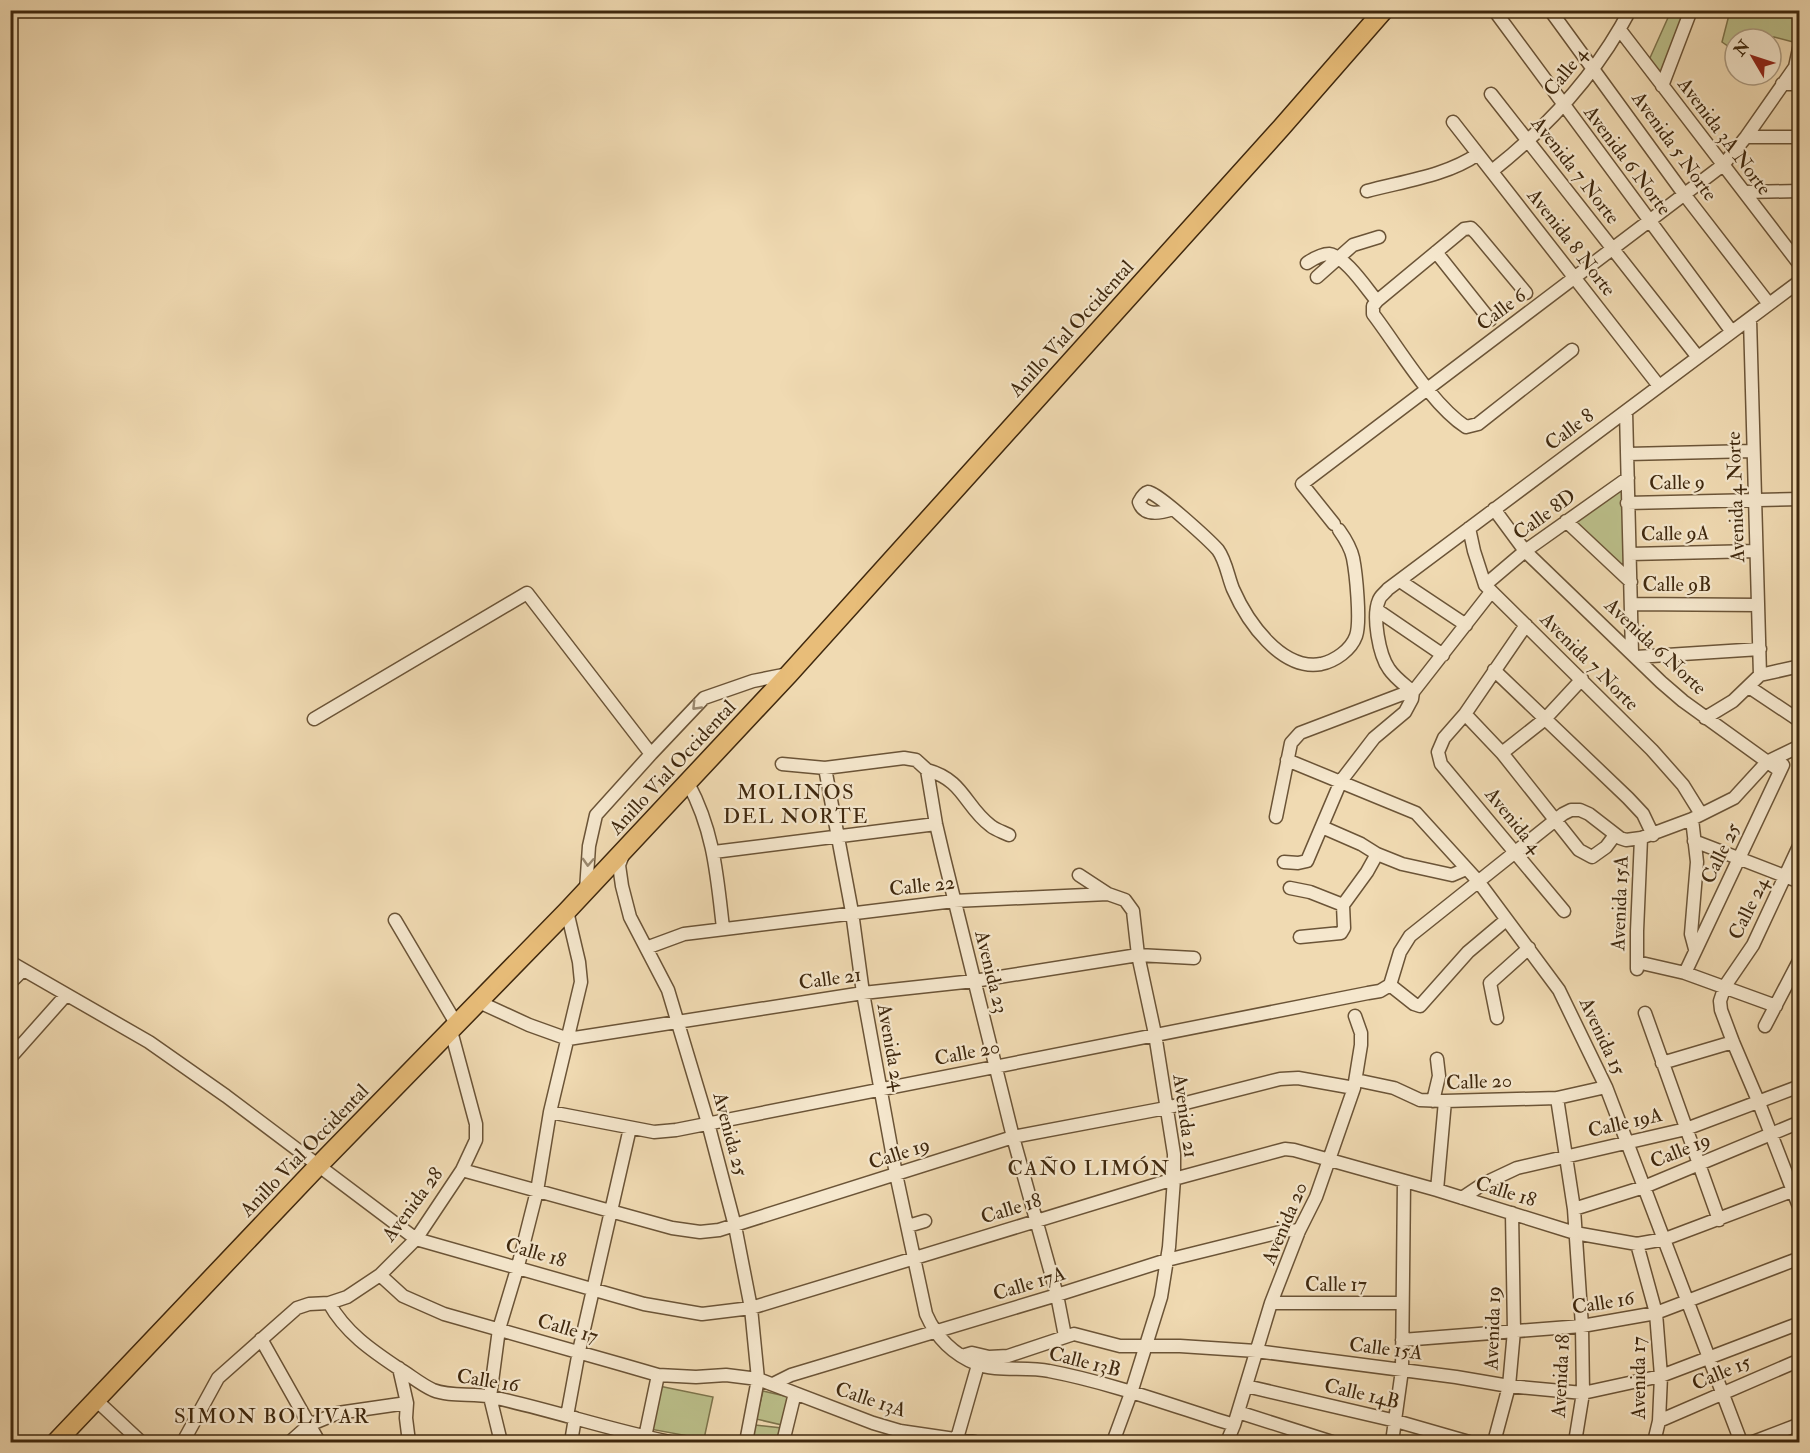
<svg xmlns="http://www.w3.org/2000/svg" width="1810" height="1453" viewBox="0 0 1810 1453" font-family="'IM FELL Double Pica',serif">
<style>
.green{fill:#bbbf8a;stroke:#7d744c;stroke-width:1.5}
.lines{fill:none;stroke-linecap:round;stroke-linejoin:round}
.minor-casing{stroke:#6b5437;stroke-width:15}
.highway-casing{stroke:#3f280e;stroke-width:21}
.minor{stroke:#f5e7cd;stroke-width:12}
.highway{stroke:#e8bd79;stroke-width:18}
.oneway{stroke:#9a886e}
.labels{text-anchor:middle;stroke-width:4.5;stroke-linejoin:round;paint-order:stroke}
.street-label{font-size:20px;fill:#3f280e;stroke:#f5e7cd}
.neighbourhood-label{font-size:21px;letter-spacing:1.5px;fill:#3f280e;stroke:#f5e7cd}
</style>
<rect width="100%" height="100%" fill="#f0dab2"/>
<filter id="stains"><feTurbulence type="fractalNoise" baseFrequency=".00333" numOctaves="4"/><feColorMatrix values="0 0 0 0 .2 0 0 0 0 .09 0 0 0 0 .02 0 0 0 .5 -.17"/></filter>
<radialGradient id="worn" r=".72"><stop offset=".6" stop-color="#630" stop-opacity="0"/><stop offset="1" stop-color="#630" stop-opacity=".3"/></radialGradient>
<!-- green -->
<path class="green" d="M 1671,11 L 1686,11 L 1663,75 L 1649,60 Z
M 1730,11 L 1799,11 L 1797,43 L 1774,37 L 1735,39 L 1735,51 L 1722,42 Z
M 1623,487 L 1628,575 L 1572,521 Z
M 659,1386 L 713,1397 L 704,1439 L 650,1429 Z
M 763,1391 L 789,1397 L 782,1425 L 756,1419 Z
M 755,1425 L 782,1428 L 780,1442 L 752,1442 Z"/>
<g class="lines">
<!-- minor casing -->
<g class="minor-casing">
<path id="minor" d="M 1494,10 L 1732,332
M 1550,10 L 1684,194 L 1769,304
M 1620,30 L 1800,265
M 1782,84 L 1800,84
M 1662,86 L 1691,10
M 1491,94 L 1697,356
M 1453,122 L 1659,386
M 1746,137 L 1800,137
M 1492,171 C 1549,126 1596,75 1630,10
M 1367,191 C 1404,181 1446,176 1478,154
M 1744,192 L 1800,191
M 1436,252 L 1490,320
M 1307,263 C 1313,259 1321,254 1329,254 C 1345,256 1366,288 1377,301
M 1317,277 L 1353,245 L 1379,237
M 1526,293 L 1476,233 L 1471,228 L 1464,229 L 1377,301 L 1373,306 L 1373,314 C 1399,348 1431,404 1466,427 L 1478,424 L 1572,350
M 1750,319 L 1760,675
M 1626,411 L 1632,653
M 1628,454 L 1753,451
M 1627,503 L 1800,499
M 1173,509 C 1161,513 1144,517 1139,502 C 1141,498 1144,493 1148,492 C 1156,491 1211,542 1218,550 C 1226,561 1228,577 1233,589 C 1247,621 1281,671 1321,664 C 1335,661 1351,650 1356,636 C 1361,622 1356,573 1353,558 C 1351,549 1344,537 1339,530
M 1494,509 L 1525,551 L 1661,682 L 1683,701 L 1780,771
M 1566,521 L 1631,582
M 1334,524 L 1302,484 L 1723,165 L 1746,137 L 1795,67 L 1800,44
M 1469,528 L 1474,551 L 1485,585 L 1652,750 L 1683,785 L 1701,814
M 1630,554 L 1756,551
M 1400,581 L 1466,625
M 1485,585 L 1525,551 L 1628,478
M 1632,604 L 1758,605
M 1377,610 L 1443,655
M 1526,625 L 1465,714 L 1444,738 L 1438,752 L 1441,764 L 1564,911
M 1636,657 L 1760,649
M 1494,670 L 1628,798 L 1643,814 L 1653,835
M 1749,687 L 1800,721
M 1413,692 C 1405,685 1395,678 1389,669 C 1379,655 1372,616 1379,600 C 1380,596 1385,593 1388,589 L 1800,281
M 1465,714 L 1502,753 L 1579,850 L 1592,857 L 1606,847 L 1615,835
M 1705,718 L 1733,701 L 1760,675 L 1800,666
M 314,719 L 527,593 L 651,754
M 1502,753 L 1545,719 L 1582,679
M 1287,760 L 1416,813 L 1478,881 L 1559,990 L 1606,1087 L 1741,1442
M 782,764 L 825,768 L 904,758 L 916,760 L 927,770 L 936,824 L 943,854 L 1013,1137 L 1057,1295 L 1065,1336
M 825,768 L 852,912 L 863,993 L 896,1174 L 926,1314 C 936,1337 952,1354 977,1364 C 995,1372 1028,1366 1049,1371 C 1112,1383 1173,1406 1234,1425
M 927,770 C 964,780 965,807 991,826 C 996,830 1003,832 1009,835
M 688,783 C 714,831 717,876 723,928
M 1276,817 L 1291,743 L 1300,733 L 1400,695 L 1413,692
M 1692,819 L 1697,862 L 1691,934 L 1695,949
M 1322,827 L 1361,844 L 1377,854 L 1402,864 L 1452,875 L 1466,869
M 1694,841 L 1800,882
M 1800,844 L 1753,945 L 1725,986 L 1720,1001 L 1721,1010 L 1733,1042 L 1759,1103 L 1800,1209
M 624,852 L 619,865 L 622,886 L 630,917 L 668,990 L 708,1123 L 735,1226 L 751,1308 L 758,1379 L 746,1442
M 714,852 L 936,824
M 1284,862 L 1298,863 L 1307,861 L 1341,781 L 1374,738 L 1405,712 L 1412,699 L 1413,692 L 1491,592
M 1079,875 L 1108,894
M 1290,888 L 1310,892 L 1343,905
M 586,890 L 589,846 L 596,815 L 651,754 L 704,698 L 753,681 L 788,674
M 395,920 L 457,1025
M 1300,937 L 1341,933 L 1344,928 L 1343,905 L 1367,872 L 1377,854
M 646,948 L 684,934 L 954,901 L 1108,894 L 1125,900 L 1133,911 L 1138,955 L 1155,1034 L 1174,1154 L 1174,1179 L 1169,1247 L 1161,1297 L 1131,1393 L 1113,1442
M 10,962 L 149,1042 L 226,1096 L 416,1239 L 644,1304 L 702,1314 L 751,1308 L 1174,1179 L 1285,1149 L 1294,1150 L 1437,1190 L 1575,1233 L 1637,1244 L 1665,1239 L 1800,1188
M 1637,962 L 1685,973 L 1776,1006
M 1637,969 L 1637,931 L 1641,838
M 1685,973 L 1783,765
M 10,983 L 23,970
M 1390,985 L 1400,952 L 1410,936 L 1563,814 L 1571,810 L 1580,810 L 1589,814 L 1620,838 L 1626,840 L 1641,838 L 1692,819 L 1734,798 L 1767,762 L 1800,746
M 1390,985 L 1414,1004 L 1420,1006 L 1468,952 L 1506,920
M 479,1002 L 529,1025 L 568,1039 L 863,993 L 974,981 L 1138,955 L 1194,958
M 1645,1013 L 1719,1220
M 1497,1018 L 1490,983 L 1529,948
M 1765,1026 L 1800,959
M 10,1058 L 66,995
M 1662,1063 L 1733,1042
M 1356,1080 L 1394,1088 L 1420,1100 L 1445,1101 L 1557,1098 L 1606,1087
M 1557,1098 L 1574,1209 L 1582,1326 L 1583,1393 L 1575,1442
M 1433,1101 L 1439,1076 L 1437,1059
M 550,1112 L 654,1132 L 676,1130 L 1368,993 L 1380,991 L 1390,985
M 462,1170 L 672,1228 L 700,1232 L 719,1230 L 1013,1137 L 1166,1108 L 1280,1079 L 1298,1078 L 1354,1088
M 1437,1190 L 1445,1101
M 1462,1198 L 1483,1184 L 1517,1168 L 1686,1129 L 1800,1086
M 1574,1209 L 1644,1187 L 1800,1122
M 908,1226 L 925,1221
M 1637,1244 L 1656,1313 L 1661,1376 L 1659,1421 L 1654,1442
M 380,1275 L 403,1296 L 444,1314 L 620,1364 L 658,1375 L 696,1377 L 726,1375 L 758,1379 L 873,1423 L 900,1431 L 975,1442
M 329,1303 C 345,1332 371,1350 398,1368 C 410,1375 420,1384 433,1390 C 450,1397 473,1393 492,1397 C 552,1410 610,1430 670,1442
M 1271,1303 L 1402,1303
M 261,1339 L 319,1442
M 1402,1340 L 1582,1326 L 1656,1313 L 1800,1258
M 962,1356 L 972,1353 L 989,1357 L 1008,1356 L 1074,1334 L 1120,1346 L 1180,1346 L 1256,1351 L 1456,1377 L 1509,1386 L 1583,1393 L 1661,1376 L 1800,1323
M 399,1368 L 407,1403 L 406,1418 L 409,1442
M 773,1384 L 791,1375 L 1057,1295 L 1167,1260 L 1288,1230 L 1299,1231
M 1246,1386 L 1396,1421 L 1469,1442
M 96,1400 L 141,1442
M 1238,1412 L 1332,1442
M 567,1416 L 579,1351 L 630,1128
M 1659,1421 L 1800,1360
M 645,1437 L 658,1375
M 183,1442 L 218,1378 L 297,1308 L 309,1304 L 329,1303 L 347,1297 L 380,1275 L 416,1239 L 462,1170 L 476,1140 L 476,1124 L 451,1031
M 290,1442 L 309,1425 L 338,1413 L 407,1403
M 501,1442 L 490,1397 L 499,1329 L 518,1266 L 537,1191 L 550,1112 L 581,982 L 579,962 L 567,911
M 571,1442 L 575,1418
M 783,1442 L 795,1393
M 956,1442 L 978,1365
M 1227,1442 L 1234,1425 L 1271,1303 L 1299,1231 L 1316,1197 L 1354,1088 L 1361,1045 L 1361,1033 L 1355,1016
M 1392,1442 L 1402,1370 L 1404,1181
M 1494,1442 L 1509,1386 L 1514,1331 L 1512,1213
M 1753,1442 L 1800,1424"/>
</g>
<!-- highway casing -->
<g class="highway-casing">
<path id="highway" d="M 56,1442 L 318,1166 L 567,911 L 789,674 L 1281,128 L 1384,10"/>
</g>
<!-- minor -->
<use href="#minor" class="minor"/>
<!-- highway -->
<use href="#highway" class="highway"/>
</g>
<!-- one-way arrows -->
<defs><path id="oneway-chevron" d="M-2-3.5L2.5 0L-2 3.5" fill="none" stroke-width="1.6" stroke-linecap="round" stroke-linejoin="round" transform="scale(1.5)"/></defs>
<g class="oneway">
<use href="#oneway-chevron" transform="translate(696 706) rotate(134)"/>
<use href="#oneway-chevron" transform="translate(588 862) rotate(93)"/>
</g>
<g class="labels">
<!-- street labels -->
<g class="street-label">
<text transform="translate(1565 71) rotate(-51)" y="7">Calle 4</text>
<text transform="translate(1725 136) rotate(53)" y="7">Avenida 3A Norte</text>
<text transform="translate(1675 146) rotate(54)" y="7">Avenida 5 Norte</text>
<text transform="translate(1628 160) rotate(53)" y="7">Avenida 6 Norte</text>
<text transform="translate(1576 170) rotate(52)" y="7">Avenida 7 Norte</text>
<text transform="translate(1572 242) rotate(52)" y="7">Avenida 8 Norte</text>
<text transform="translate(1501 309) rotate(-37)" y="7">Calle 6</text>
<text transform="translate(1071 328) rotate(-48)" y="7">Anillo Vial Occidental</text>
<text transform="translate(1569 429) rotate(-37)" y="7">Calle 8</text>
<text transform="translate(1677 482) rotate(-1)" y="7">Calle 9</text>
<text transform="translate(1735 497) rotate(-92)" y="7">Avenida 4 Norte</text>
<text transform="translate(1544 514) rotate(-36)" y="7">Calle 8D</text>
<text transform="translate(1675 533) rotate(-1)" y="7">Calle 9A</text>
<text x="1677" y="591">Calle 9B</text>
<text transform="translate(1656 646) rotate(43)" y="7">Avenida 6 Norte</text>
<text transform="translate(1590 661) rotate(45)" y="7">Avenida 7 Norte</text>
<text transform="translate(672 767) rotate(-47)" y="7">Anillo Vial Occidental</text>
<text transform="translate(1514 820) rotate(51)" y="7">Avenida 4</text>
<text transform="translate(1720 853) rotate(-64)" y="7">Calle 25</text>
<text transform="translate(922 885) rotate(-6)" y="7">Calle 22</text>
<text transform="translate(1619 903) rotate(-88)" y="7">Avenida 15A</text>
<text transform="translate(1748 908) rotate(-64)" y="7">Calle 24</text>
<text transform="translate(992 972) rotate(76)" y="7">Avenida 23</text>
<text transform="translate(830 978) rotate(-8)" y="7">Calle 21</text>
<text transform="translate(1603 1036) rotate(65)" y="7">Avenida 15</text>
<text transform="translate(892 1047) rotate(80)" y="7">Avenida 24</text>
<text transform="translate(967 1052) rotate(-11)" y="7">Calle 20</text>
<text transform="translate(1479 1081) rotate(-2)" y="7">Calle 20</text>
<text transform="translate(1186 1116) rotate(82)" y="7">Avenida 21</text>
<text transform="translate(1625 1122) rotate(-13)" y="7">Calle 19A</text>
<text transform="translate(731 1134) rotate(75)" y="7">Avenida 25</text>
<text transform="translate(304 1150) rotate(-46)" y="7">Anillo Vial Occidental</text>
<text transform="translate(1680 1150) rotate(-22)" y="7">Calle 19</text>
<text transform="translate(899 1153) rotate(-18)" y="7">Calle 19</text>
<text transform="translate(1506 1191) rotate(17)" y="7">Calle 18</text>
<text transform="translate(412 1204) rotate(-53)" y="7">Avenida 28</text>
<text transform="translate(1011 1208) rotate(-17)" y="7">Calle 18</text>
<text transform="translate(1284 1223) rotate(-67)" y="7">Avenida 20</text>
<text transform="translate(536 1252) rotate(16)" y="7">Calle 18</text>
<text transform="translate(1029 1283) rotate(-17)" y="7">Calle 17A</text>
<text x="1336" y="1291">Calle 17</text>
<text transform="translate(1603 1302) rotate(-9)" y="7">Calle 16</text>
<text transform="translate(568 1328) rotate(16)" y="7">Calle 17</text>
<text transform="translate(1492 1328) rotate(-88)" y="7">Avenida 19</text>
<text transform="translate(1386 1348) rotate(7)" y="7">Calle 15A</text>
<text transform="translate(1085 1361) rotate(14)" y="7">Calle 13B</text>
<text transform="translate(1721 1372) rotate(-23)" y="7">Calle 15</text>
<text transform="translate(1560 1376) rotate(-87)" y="7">Avenida 18</text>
<text transform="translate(1638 1378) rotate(-90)" y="7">Avenida 17</text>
<text transform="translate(488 1380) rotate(9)" y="7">Calle 16</text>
<text transform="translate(1362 1393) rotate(13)" y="7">Calle 14B</text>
<text transform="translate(871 1399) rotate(18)" y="7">Calle 13A</text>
</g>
<!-- neighbourhood labels -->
<g class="neighbourhood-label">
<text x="796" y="799">MOLINOS<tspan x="796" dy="24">DEL NORTE</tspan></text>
<text x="1089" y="1175">CAÑO LIMÓN</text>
<text x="272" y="1423">SIMON BOLIVAR</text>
</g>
</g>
<!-- margin -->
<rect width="1810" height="1453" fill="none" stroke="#f0dab2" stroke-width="36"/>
<rect x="12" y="12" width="1786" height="1429" fill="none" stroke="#3f280e" stroke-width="3"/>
<rect x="18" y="18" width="1774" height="1417" fill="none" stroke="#3f280e" stroke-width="1.5"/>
<!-- north arrow -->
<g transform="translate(1753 57) rotate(309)"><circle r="28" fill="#f5e7cd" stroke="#ac9b81" stroke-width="1.5"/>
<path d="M0-4.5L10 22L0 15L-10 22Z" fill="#8f2418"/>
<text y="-9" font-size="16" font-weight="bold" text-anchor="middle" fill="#3f280e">N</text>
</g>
<rect width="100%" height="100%" filter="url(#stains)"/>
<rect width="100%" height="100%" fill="url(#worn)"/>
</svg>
